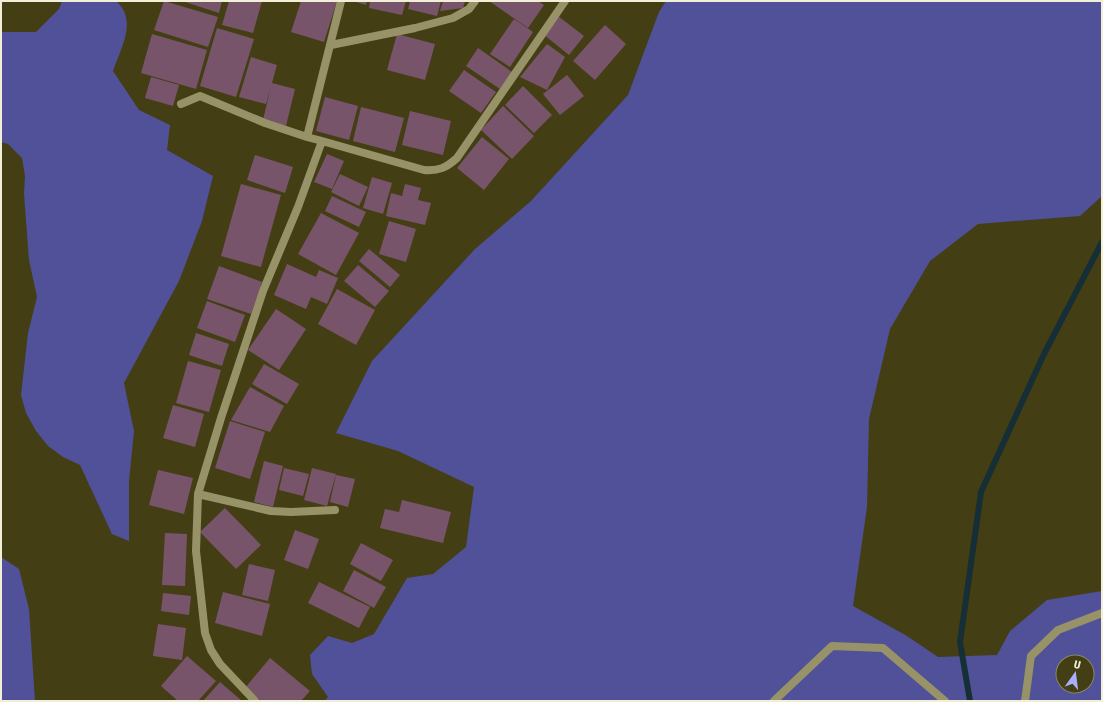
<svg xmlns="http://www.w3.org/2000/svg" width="1103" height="702" viewBox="0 0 1103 702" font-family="'Fira Sans Condensed',sans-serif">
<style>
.green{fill:#505198;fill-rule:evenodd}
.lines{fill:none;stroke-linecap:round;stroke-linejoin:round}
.stream{stroke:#162f36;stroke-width:6}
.building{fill:#78546b}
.street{stroke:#989268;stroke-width:8}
</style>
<rect width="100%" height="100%" fill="#443e15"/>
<!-- green -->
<path class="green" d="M 62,1 L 116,1 C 138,20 121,48 113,71 L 139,110 L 170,125 L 167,150 L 213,176 L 202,221 L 179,281 L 124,383 L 134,431 L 129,481 L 129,541 L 112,534 L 80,465 L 63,457 L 48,446 L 36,431 L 26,413 L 21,395 L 28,333 L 37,297 L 29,260 L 24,194 L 25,176 L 22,158 L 8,144 L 1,142 L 1,32 L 36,32 L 59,9 Z
M 666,1 L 1102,1 L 1102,196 L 1080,216 L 978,224 L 930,261 L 890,329 L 869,419 L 867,507 L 853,606 L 907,636 L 938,657 L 997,655 L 1010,631 L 1047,600 L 1102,591 L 1102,701 L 325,701 L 328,697 L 312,674 L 310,655 L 328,636 L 352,643 L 374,634 L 407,578 L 433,574 L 466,547 L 474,487 L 398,451 L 336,433 L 372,361 L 475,249 L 531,201 L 628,95 L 659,12 ZM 1063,662 L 1087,662 L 1087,686 L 1063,686 Z
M 1,557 L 19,569 L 29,609 L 35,701 L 1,701 Z"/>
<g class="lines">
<!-- stream -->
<path class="stream" d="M 970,701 L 960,642 L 981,492 L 1044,354 L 1102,242"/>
</g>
<!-- building -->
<path class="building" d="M 164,1 L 218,17 L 208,47 L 154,30 Z
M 182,1 L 222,1 L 219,13 Z
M 229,1 L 262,1 L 253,33 L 222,25 Z
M 301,1 L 337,1 L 324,42 L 291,32 Z
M 353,1 L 367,1 L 366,5 Z
M 370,1 L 406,1 L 402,15 L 369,8 Z
M 410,1 L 441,1 L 437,16 L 408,9 Z
M 443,1 L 465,1 L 463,8 L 440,11 Z
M 489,1 L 538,1 L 544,5 L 528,28 Z
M 558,16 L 584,36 L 569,55 L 543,34 Z
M 514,19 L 533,32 L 510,67 L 490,54 Z
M 605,25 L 626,44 L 595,80 L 573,61 Z
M 217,28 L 254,39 L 236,97 L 200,86 Z
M 152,34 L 207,50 L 196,89 L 141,73 Z
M 397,34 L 435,44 L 425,80 L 387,70 Z
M 547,44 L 565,57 L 547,90 L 520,77 Z
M 478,48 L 512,72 L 500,89 L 466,66 Z
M 251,57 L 277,65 L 272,83 L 295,89 L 286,126 L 263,120 L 271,86 L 266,104 L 239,97 Z
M 464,70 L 496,92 L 481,113 L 449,91 Z
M 567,75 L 584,96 L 560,115 L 543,94 Z
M 151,77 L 179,85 L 173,106 L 145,98 Z
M 523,86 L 552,115 L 534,133 L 505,105 Z
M 325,97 L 358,106 L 349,140 L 316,131 Z
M 503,106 L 534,136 L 512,159 L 481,130 Z
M 361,107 L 404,118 L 395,152 L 353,141 Z
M 410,111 L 451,121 L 443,155 L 402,145 Z
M 482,137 L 509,159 L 484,190 L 457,168 Z
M 327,154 L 344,161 L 332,189 L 314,182 Z
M 255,155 L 293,167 L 285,193 L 247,180 Z
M 340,174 L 368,187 L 359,206 L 331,192 Z
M 372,177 L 392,183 L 383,214 L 363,208 Z
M 241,184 L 281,195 L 261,267 L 221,256 Z
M 405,184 L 421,188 L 418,200 L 431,203 L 425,225 L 386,216 L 391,193 L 402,196 Z
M 332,196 L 366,212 L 359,227 L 325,211 Z
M 321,213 L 359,233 L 336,275 L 298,254 Z
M 389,221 L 416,229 L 406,262 L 379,254 Z
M 369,249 L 400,275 L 390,287 L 359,261 Z
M 287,264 L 316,277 L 319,270 L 338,278 L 327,304 L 311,297 L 306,309 L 274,295 Z
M 358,265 L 389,291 L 375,307 L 344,281 Z
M 219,266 L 262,282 L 251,314 L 207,299 Z
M 337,289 L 375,310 L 356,345 L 318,324 Z
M 207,301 L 245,315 L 235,342 L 197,328 Z
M 276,309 L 306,329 L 279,370 L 248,350 Z
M 196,333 L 229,344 L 222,366 L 189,355 Z
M 188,361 L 221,370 L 209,412 L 176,403 Z
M 264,364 L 299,384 L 287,404 L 252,384 Z
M 250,387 L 284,406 L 270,432 L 231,420 Z
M 173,405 L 204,414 L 195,447 L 163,438 Z
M 230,421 L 265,432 L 250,479 L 215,468 Z
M 264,461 L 283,466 L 273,507 L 254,502 Z
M 284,468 L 309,474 L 303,496 L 279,490 Z
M 312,468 L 336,474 L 327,506 L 304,500 Z
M 158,470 L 193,478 L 184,514 L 149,505 Z
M 336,475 L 355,479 L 348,507 L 330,502 Z
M 402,500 L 451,512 L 443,543 L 380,528 L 385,509 L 399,512 Z
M 225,508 L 261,545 L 236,569 L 200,532 Z
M 295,530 L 319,539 L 308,569 L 284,560 Z
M 165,533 L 187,534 L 185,586 L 162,585 Z
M 361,543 L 393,560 L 381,581 L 350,564 Z
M 249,564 L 275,570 L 268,601 L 242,595 Z
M 354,570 L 386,587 L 374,608 L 343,591 Z
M 319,582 L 370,607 L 359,628 L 308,603 Z
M 223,592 L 270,604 L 262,636 L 215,623 Z
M 163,593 L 191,596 L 189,615 L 161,611 Z
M 158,624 L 186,628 L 182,660 L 153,656 Z
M 187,656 L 216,681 L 198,701 L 178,701 L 161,686 Z
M 270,658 L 310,691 L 301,701 L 261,701 L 245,688 Z
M 220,682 L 242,701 L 203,701 Z"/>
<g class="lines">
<!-- street -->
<path class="street" d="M 331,45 L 415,28 L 453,18 L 469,9 L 475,1
M 181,104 L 200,96 L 265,123 L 307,137
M 322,141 L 424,170 C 439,171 446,168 457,158 L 565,1
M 198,494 L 271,511 L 291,512 L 335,510
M 255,701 L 220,664 L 211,650 L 205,633 L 196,551 L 198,494 L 221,418 L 263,291 L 298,207 L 322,141 L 307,137 L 341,1
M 774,701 L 832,646 L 883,648 L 945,701
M 1025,701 L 1031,656 L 1058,630 L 1102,613"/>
</g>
<!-- border -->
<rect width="1103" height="702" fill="none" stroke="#f2efd8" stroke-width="4"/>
<!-- north arrow -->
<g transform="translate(1075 674) rotate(14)"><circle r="19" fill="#443e15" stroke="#8a8563"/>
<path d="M0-3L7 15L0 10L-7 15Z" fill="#aaaffb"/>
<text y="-6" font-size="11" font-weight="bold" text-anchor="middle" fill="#f2efd8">U</text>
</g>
</svg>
